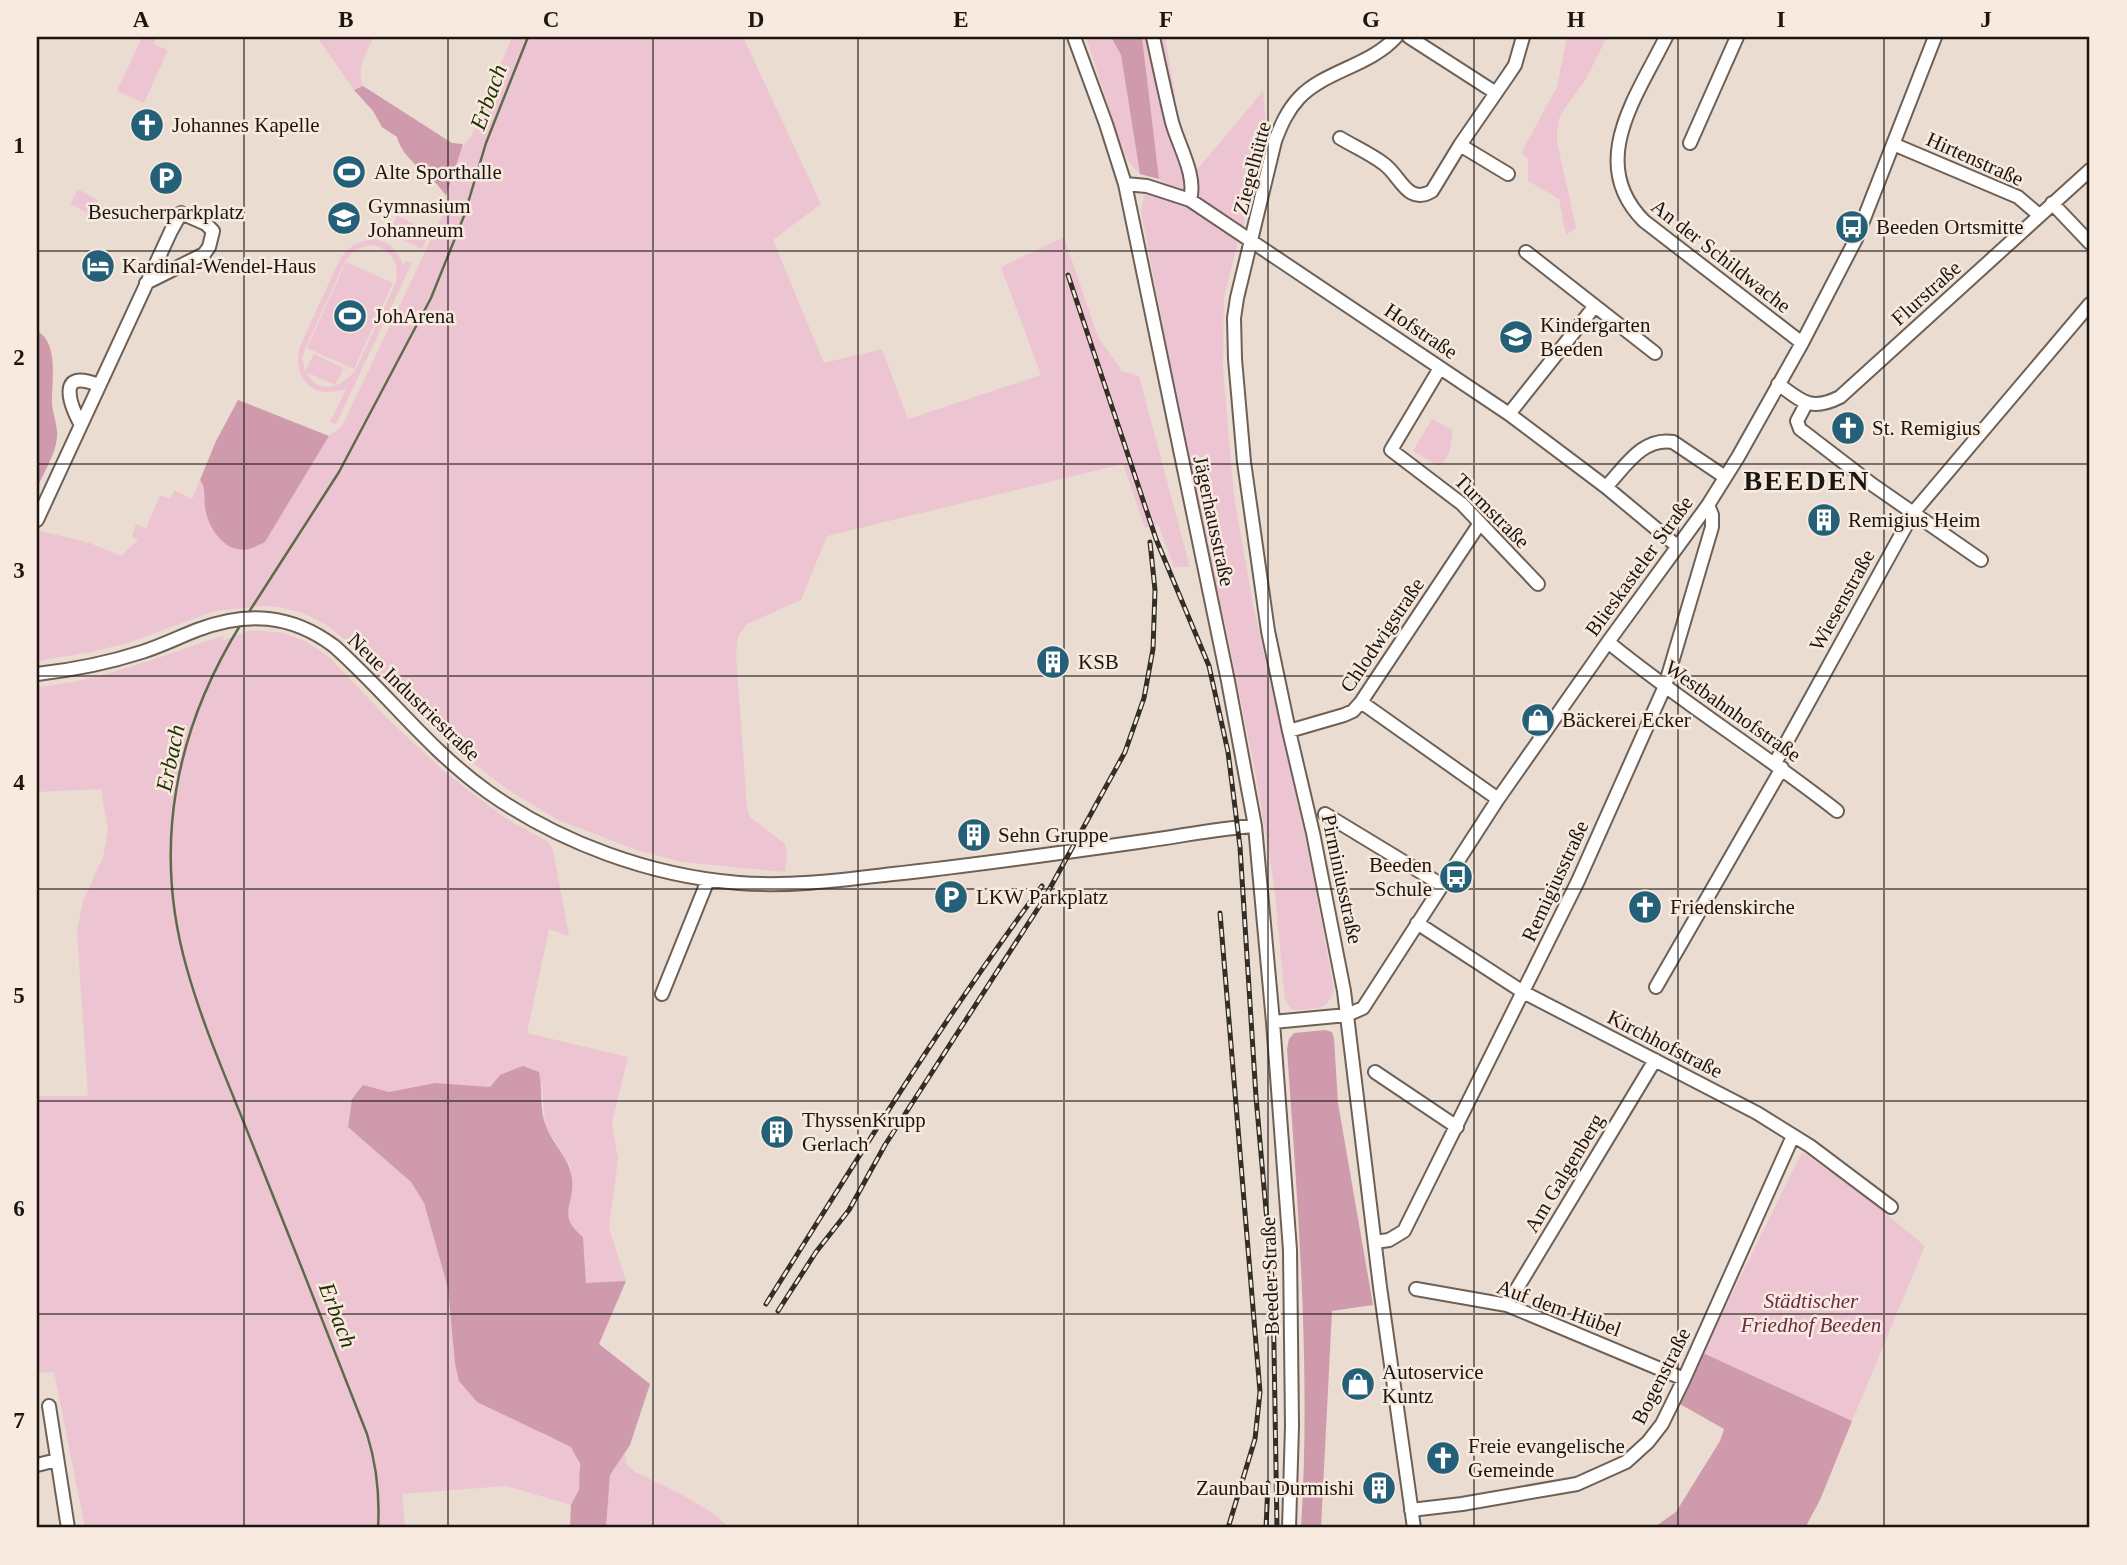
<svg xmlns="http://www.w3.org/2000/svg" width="2127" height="1565" viewBox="0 0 2127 1565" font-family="Georgia,serif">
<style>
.green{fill:#edc5d2;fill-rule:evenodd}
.forest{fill:#d09aad}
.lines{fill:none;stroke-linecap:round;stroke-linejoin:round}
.stream{stroke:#5e6b4a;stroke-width:2.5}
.minor-casing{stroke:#6d6157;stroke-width:16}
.minor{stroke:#fff;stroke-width:12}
.rail-casing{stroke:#342e29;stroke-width:5}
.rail{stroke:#f8eade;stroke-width:2.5;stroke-dasharray:8;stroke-linecap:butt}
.grid{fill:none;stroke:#1b1612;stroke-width:2;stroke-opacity:0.55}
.labels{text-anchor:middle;stroke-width:5;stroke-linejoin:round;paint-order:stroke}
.poi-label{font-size:21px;fill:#1b1612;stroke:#f8eade;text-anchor:start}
.street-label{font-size:21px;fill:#1b1612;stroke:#f8eade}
.park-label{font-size:21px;font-style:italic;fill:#6b2945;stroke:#f8eade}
.water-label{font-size:23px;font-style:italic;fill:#1f3100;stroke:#f8eade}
.district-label{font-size:28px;font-weight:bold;letter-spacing:2px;fill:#1b1612;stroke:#f8eade}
.neatline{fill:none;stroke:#1b1612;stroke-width:2.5}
.grid-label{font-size:23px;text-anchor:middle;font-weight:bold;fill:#1b1612}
</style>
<rect width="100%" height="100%" fill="#eadcd1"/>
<!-- green -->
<path class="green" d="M 142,37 L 156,37 L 153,44 L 168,50 L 144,103 L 117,91 Z
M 317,37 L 374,37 C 366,54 356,67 363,86 L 354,90 Z
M 512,37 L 743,37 L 821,204 L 773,240 L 824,363 L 882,349 L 908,419 L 1041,375 L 1001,267 L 1064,237 L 1098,337 L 1122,371 L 1139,376 L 1190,567 L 1174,567 L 1158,524 L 1145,528 L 1123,464 L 827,536 L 801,600 L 747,624 L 738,636 L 736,656 L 747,808 L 750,817 L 785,844 L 787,855 L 785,872 L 682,862 L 637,850 L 558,820 L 510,791 L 462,755 L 422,718 L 356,648 L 325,624 L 303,613 L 278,607 L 263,606 L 215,611 L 128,643 L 91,652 L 37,661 L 37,530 L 90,543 L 121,556 L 138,540 L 132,536 L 136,524 L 146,528 L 160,495 L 170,499 L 174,490 L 192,499 L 200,480 L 205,494 L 206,512 L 265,542 L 329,436 L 342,426 L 446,208 C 450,185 452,155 471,137 Z
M 1086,37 L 1111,37 L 1121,55 L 1140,174 L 1131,165 L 1124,154 Z
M 1142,37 L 1165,37 L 1175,94 L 1174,113 L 1195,172 L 1263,91 L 1266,129 L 1243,227 L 1198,197 L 1170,187 L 1159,179 Z
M 1567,37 L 1607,37 L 1586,79 L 1565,108 L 1559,119 L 1557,130 L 1557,142 L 1576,228 L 1566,235 L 1559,199 L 1528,181 L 1528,159 L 1521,153 L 1557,87 Z
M 78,189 L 98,200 L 91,215 L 70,204 Z
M 1152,191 C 1182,197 1205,223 1233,235 L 1238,242 L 1224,297 L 1223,370 L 1234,496 L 1253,604 L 1309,854 L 1334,990 C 1327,1013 1313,1008 1292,1010 L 1285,1000 L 1274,884 L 1255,771 L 1228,638 L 1186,450 L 1141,211 L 1144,195 Z
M 397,216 L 430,231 L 422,249 L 389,233 Z
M 375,239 C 391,243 397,250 403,265 L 406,261 L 412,263 L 336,424 L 330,422 L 346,389 C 313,400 292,380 300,346 L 340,259 C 350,245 358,241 375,239 ZM 374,245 C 392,251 401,265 395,284 L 356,369 C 343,388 318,396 306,372 L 335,385 L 344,368 L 314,354 L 305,371 L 302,358 L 306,347 L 345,261 C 353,250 360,246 374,245 Z
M 346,262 L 393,283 L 354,369 L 307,348 Z
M 1432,419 L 1452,430 C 1452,445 1451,456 1439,466 L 1413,451 Z
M 250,630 L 284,633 L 307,642 L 330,658 L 389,720 L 446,773 L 505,818 L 547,841 L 553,850 L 569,936 L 549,929 L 527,1033 L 628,1057 L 612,1123 L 618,1159 L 609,1228 L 626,1281 L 586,1284 L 583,1237 L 571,1227 L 568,1213 L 572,1185 L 570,1166 L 545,1125 L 542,1084 L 500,1075 L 490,1087 L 435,1083 L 389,1092 L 363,1085 L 348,1127 L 411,1182 L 424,1203 L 448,1288 L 455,1364 L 543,1435 L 571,1446 C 583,1469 583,1482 571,1505 L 506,1486 L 402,1494 L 405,1528 L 85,1528 L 54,1372 L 37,1373 L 37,1096 L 88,1096 L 77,931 L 83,901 L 103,857 L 108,831 L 101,789 L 37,792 L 37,687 C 102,681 163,655 225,635 L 222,641 Z
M 1802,1152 L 1863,1195 L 1925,1246 L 1852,1421 L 1703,1353 Z
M 625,1453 L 627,1465 L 635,1472 L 679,1493 L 711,1512 L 730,1528 L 606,1528 L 610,1475 Z"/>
<!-- forest -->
<path class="forest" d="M 1111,37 L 1142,37 L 1159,179 L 1140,174 L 1121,55 Z
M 363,86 L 452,143 L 463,144 L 446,196 C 433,174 403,162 397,137 L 382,127 L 373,111 L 354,90 Z
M 37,331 C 60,344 51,382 52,404 C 53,415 58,426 57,437 C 56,454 43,473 37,489 Z
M 238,400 L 329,436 L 265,542 C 260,544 255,547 249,549 C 227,554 211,532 206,513 C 203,501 207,490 200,480 L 216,441 Z
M 1325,1030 L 1332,1032 L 1334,1038 L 1338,1103 L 1373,1305 L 1332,1311 L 1321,1528 L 1301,1528 C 1311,1369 1298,1208 1287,1049 L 1289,1039 L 1294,1033 Z
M 523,1066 L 539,1072 C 543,1089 539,1110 546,1126 C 553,1145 569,1157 572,1178 C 575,1206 556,1215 583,1237 L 586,1283 L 626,1281 L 599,1344 L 650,1384 L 630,1445 L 610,1475 L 606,1528 L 570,1528 L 571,1505 L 579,1489 L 580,1464 L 571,1447 L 477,1402 L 459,1381 L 455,1364 L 448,1288 L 424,1203 L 411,1182 L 348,1127 L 352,1099 L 363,1085 L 389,1092 L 435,1083 L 490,1087 L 500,1075 Z
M 1703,1353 L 1852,1421 L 1820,1500 L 1805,1528 L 1653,1528 L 1676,1512 L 1720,1441 L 1724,1429 L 1680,1404 Z"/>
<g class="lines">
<!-- stream -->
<path class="stream" d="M 247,615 L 339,472 L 431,298 L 464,216 L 486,143 L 528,37
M 241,624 C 175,730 152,847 187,969 C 204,1030 231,1089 254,1148 C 292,1243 330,1339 367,1434 C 377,1466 380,1495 378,1528"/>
<!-- minor casing -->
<g class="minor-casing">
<path id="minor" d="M 1074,37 L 1106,124 L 1125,184 L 1228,681 L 1255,826 L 1273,1022 L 1290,1250 L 1292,1426 L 1289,1528
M 1153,37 C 1159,65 1165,93 1172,122 C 1178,145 1197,175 1190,200
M 1396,37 C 1370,66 1324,71 1299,98 C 1287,111 1281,125 1275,141 L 1237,298 L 1234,318 L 1235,359 L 1244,462 L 1268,631 L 1289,731 L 1313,833 L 1344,991 L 1380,1287 L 1414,1528
M 1409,37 L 1496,93
M 1666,37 C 1637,96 1586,163 1644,221 L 1802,343
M 1340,138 C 1355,147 1371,154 1384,164 C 1400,175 1407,206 1432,191 L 1460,145 L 1509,74 L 1515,65 L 1523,37
M 1690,143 L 1737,37
M 1893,144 L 2018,197 L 2039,215
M 1460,145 L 1508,174
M 1125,184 L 1147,186 L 1190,200 L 1509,414 L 1606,487 L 1677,546
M 2052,203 L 2090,243
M 1526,252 L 1655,353
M 1440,368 L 1391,450 L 1462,504 L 1538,584
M 1778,384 C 1802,401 1810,412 1840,397 L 2090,170
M 1806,404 L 1797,421 L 1800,429 L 1873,485 L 1981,560
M 1509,414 L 1594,307
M 81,425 C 69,403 57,368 98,385
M 1606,487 C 1625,467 1642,437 1673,442 L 1725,477
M 37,520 L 171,231 L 181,213 L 206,224 L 213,231 L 209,247 L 204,254 L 146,283
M 1608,642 C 1681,702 1762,752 1837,811
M 37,674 C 72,670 108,663 142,652 C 161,646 179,637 197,630 C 247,611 291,614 334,646 C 388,694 428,749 488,792 C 560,843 651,876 739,883 C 790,887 842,880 893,874 C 977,865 1061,853 1145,841 C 1182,836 1219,828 1255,826
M 1361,702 L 1498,799
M 1289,731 L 1344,715 L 1353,711 L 1361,702 L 1480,523
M 1775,763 L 1913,513 L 2090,304
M 1325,814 L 1442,885
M 1417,923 L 1523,992 L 1757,1113 L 1810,1146 L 1891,1207
M 1656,987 L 1782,768
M 662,994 L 708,880
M 1273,1022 L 1347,1015 L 1363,1008 L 1498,799 L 1608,642 L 1708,505 L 1738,457 L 1802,343 L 1856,239 L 1935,37
M 1375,1072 L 1457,1127
M 1375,1242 L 1389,1240 L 1404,1231 L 1578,881 L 1665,686 L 1712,527 L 1712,515 L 1708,505
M 1416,1289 L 1507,1305 L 1684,1379
M 1507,1305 L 1655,1060
M 49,1406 L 68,1528
M 37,1465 L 57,1460
M 1411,1510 L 1462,1504 L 1577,1484 L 1626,1462 L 1648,1442 L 1662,1424 L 1684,1379 L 1793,1136"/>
</g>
<!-- minor -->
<use href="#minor" class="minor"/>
<!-- rail casing -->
<g class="rail-casing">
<path id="rail" d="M 1068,275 L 1156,539 L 1209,666 L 1228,752 L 1240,847 L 1256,1097 L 1273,1289 L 1277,1528
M 1220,913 L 1260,1392 L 1255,1439 L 1228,1528
M 766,1304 C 855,1163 942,1020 1042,886
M 778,1311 L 816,1252 L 849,1210 L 885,1145 L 1044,899 L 1125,752 L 1144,698 L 1153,649 L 1155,590 L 1150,542
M 1266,1528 L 1268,1483"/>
</g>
<!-- rail -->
<use href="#rail" class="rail"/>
</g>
<!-- grid -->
<path class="grid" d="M 244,37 L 244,1528M 448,37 L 448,1528M 653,37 L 653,1528M 858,37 L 858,1528M 1064,37 L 1064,1528M 1268,37 L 1268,1528M 1474,37 L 1474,1528M 1678,37 L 1678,1528M 1884,37 L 1884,1528M 37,251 L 2090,251M 37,464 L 2090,464M 37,676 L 2090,676M 37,889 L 2090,889M 37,1101 L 2090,1101M 37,1314 L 2090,1314"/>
<!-- icons -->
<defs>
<g id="church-disc" transform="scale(1.75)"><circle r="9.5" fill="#246078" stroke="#f8eade"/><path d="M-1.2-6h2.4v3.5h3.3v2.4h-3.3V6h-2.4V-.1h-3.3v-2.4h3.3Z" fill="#fff"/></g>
<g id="stadium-disc" transform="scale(1.75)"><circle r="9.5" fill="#246078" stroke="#f8eade"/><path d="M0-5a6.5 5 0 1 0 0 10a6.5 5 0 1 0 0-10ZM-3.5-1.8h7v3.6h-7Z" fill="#fff"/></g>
<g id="parking-disc" transform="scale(1.75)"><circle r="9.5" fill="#246078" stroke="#f8eade"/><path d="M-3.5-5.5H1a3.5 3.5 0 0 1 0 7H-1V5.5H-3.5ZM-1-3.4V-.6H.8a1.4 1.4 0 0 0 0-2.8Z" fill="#fff"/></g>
<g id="school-disc" transform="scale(1.75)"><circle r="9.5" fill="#246078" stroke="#f8eade"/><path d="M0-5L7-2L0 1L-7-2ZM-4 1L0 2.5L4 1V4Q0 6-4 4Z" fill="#fff"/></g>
<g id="bus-disc" transform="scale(1.75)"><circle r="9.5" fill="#246078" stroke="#f8eade"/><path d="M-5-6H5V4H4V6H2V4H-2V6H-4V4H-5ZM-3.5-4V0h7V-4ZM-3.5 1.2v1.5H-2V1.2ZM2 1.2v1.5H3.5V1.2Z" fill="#fff"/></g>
<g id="hotel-disc" transform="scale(1.75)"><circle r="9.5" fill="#246078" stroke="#f8eade"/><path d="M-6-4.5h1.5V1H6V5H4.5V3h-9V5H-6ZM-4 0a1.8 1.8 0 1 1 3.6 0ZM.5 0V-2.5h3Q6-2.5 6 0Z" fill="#fff"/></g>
<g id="building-disc" transform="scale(1.75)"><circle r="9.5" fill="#246078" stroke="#f8eade"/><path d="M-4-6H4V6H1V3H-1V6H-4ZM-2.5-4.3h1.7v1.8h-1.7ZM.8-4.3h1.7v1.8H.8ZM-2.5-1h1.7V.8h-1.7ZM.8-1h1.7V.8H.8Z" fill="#fff"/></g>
<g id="shop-disc" transform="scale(1.75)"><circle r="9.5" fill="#246078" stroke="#f8eade"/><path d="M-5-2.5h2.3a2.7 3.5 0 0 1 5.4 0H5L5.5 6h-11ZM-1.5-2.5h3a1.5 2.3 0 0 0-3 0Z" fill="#fff"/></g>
</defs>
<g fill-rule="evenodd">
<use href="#church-disc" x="147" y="125"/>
<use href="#stadium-disc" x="349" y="172"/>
<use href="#parking-disc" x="166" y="178"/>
<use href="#school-disc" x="344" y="218"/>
<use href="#bus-disc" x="1852" y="227"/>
<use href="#hotel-disc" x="98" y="266"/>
<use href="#stadium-disc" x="350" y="316"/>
<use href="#school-disc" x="1516" y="337"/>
<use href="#church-disc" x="1848" y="428"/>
<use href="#building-disc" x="1824" y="520"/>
<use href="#building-disc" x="1053" y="662"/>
<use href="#shop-disc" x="1538" y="720"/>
<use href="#building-disc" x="974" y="835"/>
<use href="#bus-disc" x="1456" y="877"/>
<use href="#parking-disc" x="951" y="897"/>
<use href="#church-disc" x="1645" y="907"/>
<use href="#building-disc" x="777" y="1132"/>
<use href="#shop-disc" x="1358" y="1384"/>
<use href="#church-disc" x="1443" y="1458"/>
<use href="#building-disc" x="1379" y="1488"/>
</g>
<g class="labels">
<!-- poi labels -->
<g class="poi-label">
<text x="172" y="132">Johannes Kapelle</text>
<text x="374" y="179">Alte Sporthalle</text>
<text x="368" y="213">Gymnasium<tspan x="368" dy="24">Johanneum</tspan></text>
<text x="166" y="219" text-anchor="middle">Besucherparkplatz</text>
<text x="1876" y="234">Beeden Ortsmitte</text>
<text x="122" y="273">Kardinal-Wendel-Haus</text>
<text x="374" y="323">JohArena</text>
<text x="1540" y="332">Kindergarten<tspan x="1540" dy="24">Beeden</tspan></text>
<text x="1872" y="435">St. Remigius</text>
<text x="1848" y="527">Remigius Heim</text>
<text x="1078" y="669">KSB</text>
<text x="1562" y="727">Bäckerei Ecker</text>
<text x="998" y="842">Sehn Gruppe</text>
<text x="1432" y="872" text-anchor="end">Beeden<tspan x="1432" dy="24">Schule</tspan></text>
<text x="976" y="904">LKW Parkplatz</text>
<text x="1670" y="914">Friedenskirche</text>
<text x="802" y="1127">ThyssenKrupp<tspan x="802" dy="24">Gerlach</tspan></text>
<text x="1382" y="1379">Autoservice<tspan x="1382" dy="24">Kuntz</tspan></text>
<text x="1468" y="1453">Freie evangelische<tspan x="1468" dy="24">Gemeinde</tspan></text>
<text x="1354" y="1495" text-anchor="end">Zaunbau Durmishi</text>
</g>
<!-- street labels -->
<g class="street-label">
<text transform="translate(1975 159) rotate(24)" y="7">Hirtenstraße</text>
<text transform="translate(1252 168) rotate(-75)" y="7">Ziegelhütte</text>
<text transform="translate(1721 256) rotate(38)" y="7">An der Schildwache</text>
<text transform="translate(1926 293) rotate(-42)" y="7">Flurstraße</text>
<text transform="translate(1421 331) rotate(34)" y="7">Hofstraße</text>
<text transform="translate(1492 511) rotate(45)" y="7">Turmstraße</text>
<text transform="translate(1214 521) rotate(78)" y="7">Jägerhausstraße</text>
<text transform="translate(1639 566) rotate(-54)" y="7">Blieskasteler Straße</text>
<text transform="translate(1842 600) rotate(-61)" y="7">Wiesenstraße</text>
<text transform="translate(1382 635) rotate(-56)" y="7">Chlodwigstraße</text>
<text transform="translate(414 697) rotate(44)" y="7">Neue Industriestraße</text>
<text transform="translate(1733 711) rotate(35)" y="7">Westbahnhofstraße</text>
<text transform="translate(1342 879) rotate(78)" y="7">Pirminiusstraße</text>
<text transform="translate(1555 881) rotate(-65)" y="7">Remigiusstraße</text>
<text transform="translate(1665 1044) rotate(27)" y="7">Kirchhofstraße</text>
<text transform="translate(1564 1173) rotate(-59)" y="7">Am Galgenberg</text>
<text transform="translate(1270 1276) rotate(-92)" y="7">Beeder Straße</text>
<text transform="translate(1559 1308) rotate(20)" y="7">Auf dem Hübel</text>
<text transform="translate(1661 1376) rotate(-63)" y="7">Bogenstraße</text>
</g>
<!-- park labels -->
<g class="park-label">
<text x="1811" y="1308">Städtischer<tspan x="1811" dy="24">Friedhof Beeden</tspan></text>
</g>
<!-- water labels -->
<g class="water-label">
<text transform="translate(488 97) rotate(-70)" y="8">Erbach</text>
<text transform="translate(170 758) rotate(-78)" y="8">Erbach</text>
<text transform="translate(338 1315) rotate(69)" y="8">Erbach</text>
</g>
<!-- district labels -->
<g class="district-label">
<text x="1807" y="490">BEEDEN</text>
</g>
</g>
<!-- border -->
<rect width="2127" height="1565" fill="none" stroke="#f8eade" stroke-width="77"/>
<rect x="38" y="38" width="2050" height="1488" class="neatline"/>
<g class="grid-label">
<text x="141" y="27">A</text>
<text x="346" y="27">B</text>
<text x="551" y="27">C</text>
<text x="756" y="27">D</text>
<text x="961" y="27">E</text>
<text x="1166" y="27">F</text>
<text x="1371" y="27">G</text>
<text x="1576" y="27">H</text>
<text x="1781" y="27">I</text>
<text x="1986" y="27">J</text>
<text x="19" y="153">1</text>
<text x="19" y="365">2</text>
<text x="19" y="578">3</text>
<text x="19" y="790">4</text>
<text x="19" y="1003">5</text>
<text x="19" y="1216">6</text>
<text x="19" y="1428">7</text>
</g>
</svg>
